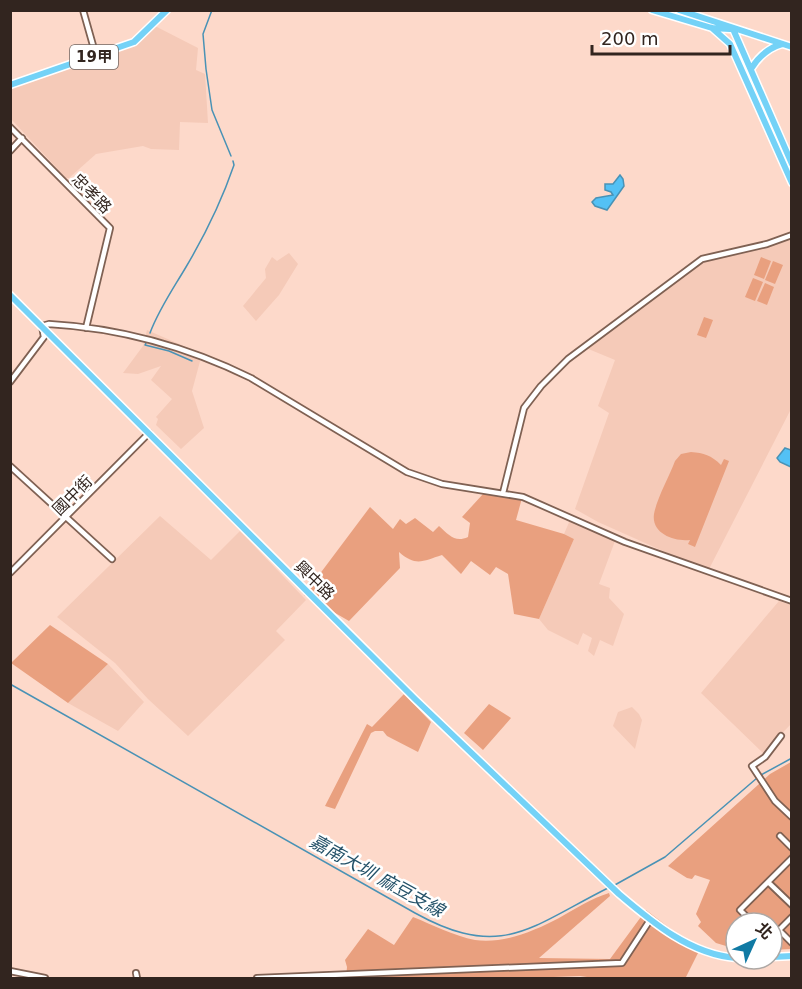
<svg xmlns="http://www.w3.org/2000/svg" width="802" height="989" viewBox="0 0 802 989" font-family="'DejaVu Sans','Noto Sans TC',sans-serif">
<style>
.built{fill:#f5cab8}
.green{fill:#e9a07f}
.water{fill:#53c1f5;stroke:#4992b5;stroke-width:1.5}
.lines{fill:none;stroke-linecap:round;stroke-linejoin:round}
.stream{stroke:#4992b5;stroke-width:1.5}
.minor-casing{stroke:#7f6153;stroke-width:8}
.major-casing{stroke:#fff;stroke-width:9}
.minor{stroke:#fff;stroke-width:4.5}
.major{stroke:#74d2f7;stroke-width:6}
.labels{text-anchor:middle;stroke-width:5;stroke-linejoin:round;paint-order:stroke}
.shield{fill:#fff;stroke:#706662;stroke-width:1.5}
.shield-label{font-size:15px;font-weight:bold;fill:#32251f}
.street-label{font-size:16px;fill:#32251f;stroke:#fff}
.water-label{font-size:18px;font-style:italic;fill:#255269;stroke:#fff}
</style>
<rect width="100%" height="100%" fill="#fdd9ca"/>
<!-- built -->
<path class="built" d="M 155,26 L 198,48 L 196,70 L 205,74 L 208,123 L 180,122 L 179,150 L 151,149 L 143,146 L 96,154 L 69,178 L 66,178 L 11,119 L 10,85 L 141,41 Z
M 791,235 L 791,409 L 708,571 L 598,522 L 575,509 L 609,413 L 598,406 L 615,360 L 586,348 L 699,263 Z
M 289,253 L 298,264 L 279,295 L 256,321 L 243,306 L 266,278 L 265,269 L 272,257 L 277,261 Z
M 147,330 L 202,354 L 192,391 L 204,428 L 181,449 L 156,425 L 158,419 L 156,417 L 172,399 L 151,380 L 161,366 L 138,374 L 123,373 L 143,346 Z
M 160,516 L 211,560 L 240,531 L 306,600 L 276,631 L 285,640 L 188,736 L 148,699 L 115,663 L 57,617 Z
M 570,520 L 615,541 L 599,584 L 610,588 L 609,598 L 624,614 L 613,646 L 600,640 L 594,656 L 588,651 L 592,638 L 583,633 L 578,645 L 548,630 L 539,619 L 574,539 L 564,534 Z
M 779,601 L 791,605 L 791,724 L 763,753 L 701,693 Z
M 108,664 L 144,702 L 118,731 L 68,703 Z
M 632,707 L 639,714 L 642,720 L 635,749 L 613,726 L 618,712 Z"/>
<!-- green -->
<path class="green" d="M 761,257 L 771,261 L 764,279 L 754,275 Z
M 773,261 L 783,265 L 775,284 L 765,280 Z
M 753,278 L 763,282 L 755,301 L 745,297 Z
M 765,283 L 774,287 L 767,305 L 757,301 Z
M 704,317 L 713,320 L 706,338 L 697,335 Z
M 691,452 C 704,453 711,455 721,465 L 724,459 L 729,461 L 695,547 L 688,544 L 690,540 C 675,542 651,534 654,514 C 657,498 669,477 675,461 L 681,454 Z
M 483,494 L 522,498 L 516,520 L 564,534 L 574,539 L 539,619 L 514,614 L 508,574 L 496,567 L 490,575 L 471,561 L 461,574 L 442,555 C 423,561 416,567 399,552 L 400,568 L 349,621 L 304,595 L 370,507 L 393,529 L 400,519 L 406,524 L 415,518 L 433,532 L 439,526 C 449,535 455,543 468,537 L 470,523 L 462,517 Z
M 50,625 L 108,664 L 68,703 L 11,663 Z
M 404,694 L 431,722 L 418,752 L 387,736 L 383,731 L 375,731 L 371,733 L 335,809 L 325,806 L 367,724 L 372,727 Z
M 489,704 L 511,718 L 483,750 L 464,733 Z
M 791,762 L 791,949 L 772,950 L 772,923 L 736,923 L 736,949 L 716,943 L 698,926 L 701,922 L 696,914 L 710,880 L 695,875 L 692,879 L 687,878 L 668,866 L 770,774 Z
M 609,893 L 610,896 L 539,958 L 610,959 L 646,910 L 680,936 L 701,947 L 686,977 L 691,978 L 594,978 L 580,976 L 527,978 L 346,978 L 347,967 L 345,960 L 368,929 L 394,945 L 413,917 C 433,925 454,936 475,940 C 504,944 534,931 559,918 C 575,909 592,898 609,893 Z"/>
<!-- water -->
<path class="water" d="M 620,175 L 623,179 L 624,186 L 607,210 L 595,206 L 592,202 L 596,198 L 613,195 L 611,192 L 605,190 L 605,184 L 613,184 Z
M 785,448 L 791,450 L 791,467 L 780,462 L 777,458 Z"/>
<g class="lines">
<!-- stream -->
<path class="stream" d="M 212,10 L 203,34 L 206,69 L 212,110 L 231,156
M 150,333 C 159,309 173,289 186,267 C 205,235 222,200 234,165 L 233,161
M 147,341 L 145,345 L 169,351 L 192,361
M 10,684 L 415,913 C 502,961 530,927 608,888
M 761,775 L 792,758
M 613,886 L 665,857 L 757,778"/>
<!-- minor casing -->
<g class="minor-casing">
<path id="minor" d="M 83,10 L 96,56
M 10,127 L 110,228 L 86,328
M 10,151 L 22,138
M 10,382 L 44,337 L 42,326 L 49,324 C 119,328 188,347 251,378 L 407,472 L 442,484 L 523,497 L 625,542 L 792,601
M 10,466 L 112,559
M 503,493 L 524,408 L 541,386 L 568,359 L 702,259 L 767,244 L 792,235
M 10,573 L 149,433
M 781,736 L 765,757 L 752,766 L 775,801 L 792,817
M 780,836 L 792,848
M 768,882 L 792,905
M 753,923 L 740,910 L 792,858
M 779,930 L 792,943
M 772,937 L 792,917
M 10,971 L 45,978
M 136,973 L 137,978
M 257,978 L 622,963 L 650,920"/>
</g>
<!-- major casing -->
<g class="major-casing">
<path id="major" d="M 652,10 L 712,28 L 730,29
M 679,10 L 792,47
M 712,28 L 730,44 L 792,183
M 733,29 L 792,164
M 751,69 C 759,56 768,48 782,44
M 10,85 L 134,42 L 167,10
M 10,295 L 415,699 L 619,894 C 653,923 690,954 736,958
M 772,957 L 792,956"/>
</g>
<!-- minor -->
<use href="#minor" class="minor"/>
<!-- major -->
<use href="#major" class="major"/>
</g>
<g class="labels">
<!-- shield labels -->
<rect class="shield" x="70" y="45" width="48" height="24" rx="4.5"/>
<g class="shield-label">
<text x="94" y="62">19甲</text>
</g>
<!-- street labels -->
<g class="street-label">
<text transform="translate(92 193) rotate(45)" y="6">忠孝路</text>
<text transform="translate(72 495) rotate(-45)" y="6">國中街</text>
<text transform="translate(315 580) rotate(44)" y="6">興中路</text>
</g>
<!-- water labels -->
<g class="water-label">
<text transform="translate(377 876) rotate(29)" y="6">嘉南大圳 麻豆支線</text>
</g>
</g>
<!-- border -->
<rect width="802" height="989" fill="none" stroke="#32251f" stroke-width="24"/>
<!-- north arrow -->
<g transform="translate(754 941) rotate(45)"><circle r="28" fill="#ffffff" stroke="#ada8a5" stroke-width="1.5"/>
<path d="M0-4.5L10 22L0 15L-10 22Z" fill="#107aa4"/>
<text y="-9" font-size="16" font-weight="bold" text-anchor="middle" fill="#32251f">北</text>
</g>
<!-- scale -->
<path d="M592 45v9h138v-9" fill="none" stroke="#32251f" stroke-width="3"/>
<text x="601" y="45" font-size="18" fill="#32251f" stroke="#ffffff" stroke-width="4.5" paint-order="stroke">200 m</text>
</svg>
